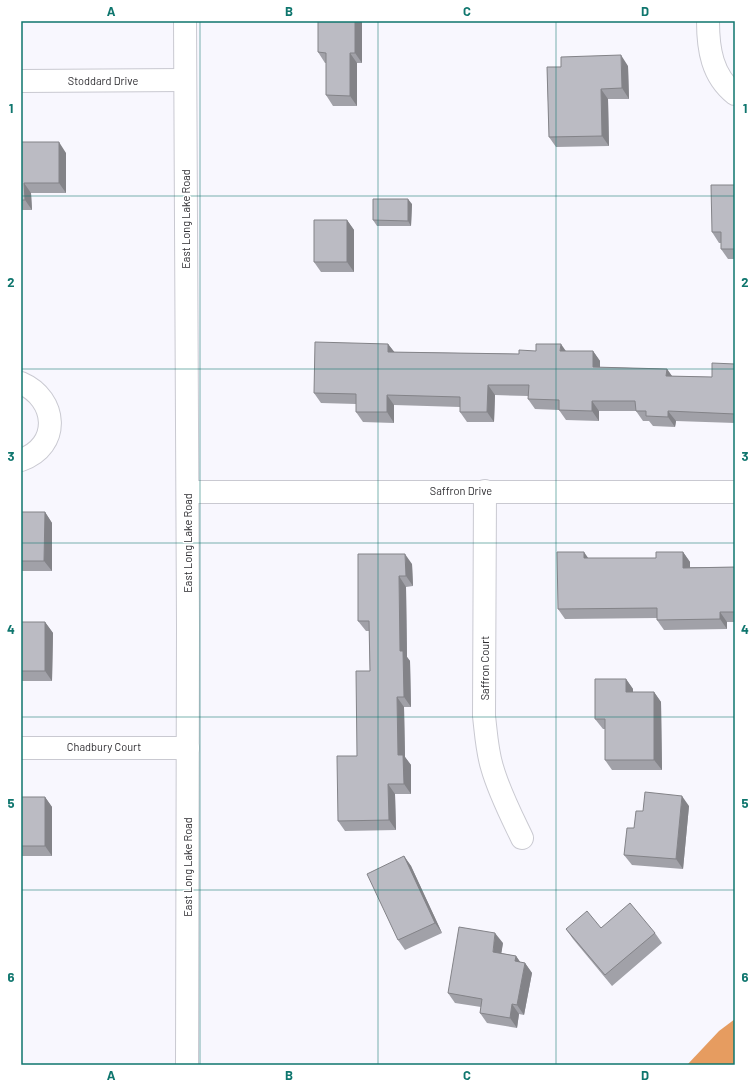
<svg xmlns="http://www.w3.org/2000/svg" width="756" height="1086" viewBox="0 0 756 1086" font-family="Barlow,sans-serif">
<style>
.water{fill:#e69c60}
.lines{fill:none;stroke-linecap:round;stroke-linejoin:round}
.street-casing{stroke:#c9c9d1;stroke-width:24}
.secondary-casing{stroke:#c9c9d1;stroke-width:24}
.street{stroke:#fff;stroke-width:22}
.secondary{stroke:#fff;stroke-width:22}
.wall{fill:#a1a1a8}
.shaded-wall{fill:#838388}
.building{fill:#bbbbc3;stroke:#838388}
.grid{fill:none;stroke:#0f766e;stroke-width:1;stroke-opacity:0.55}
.labels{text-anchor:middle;stroke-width:3;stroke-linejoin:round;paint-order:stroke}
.street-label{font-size:11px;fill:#2e2d31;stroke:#fff}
.neatline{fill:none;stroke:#0f766e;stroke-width:1.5}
.grid-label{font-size:13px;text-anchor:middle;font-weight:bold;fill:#0f766e}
</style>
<rect width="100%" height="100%" fill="#f8f7fe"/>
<!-- water -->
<path class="water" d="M 735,1019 L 735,1065 L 687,1065 L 719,1031 Z"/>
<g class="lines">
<!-- street casing -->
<g class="street-casing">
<path id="street" d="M 708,21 C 708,49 712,76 735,94
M 21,81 L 185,80
M 21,383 C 58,399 61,446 21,460
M 485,491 L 484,716 C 486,733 487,751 492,767 C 499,792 511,815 522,838
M 188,492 L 735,492
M 21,748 L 188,748"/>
</g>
<!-- secondary casing -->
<g class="secondary-casing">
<path id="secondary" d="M 185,21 L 188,626 L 187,1065"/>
</g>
<!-- street -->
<use href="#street" class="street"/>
<!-- secondary -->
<use href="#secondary" class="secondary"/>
</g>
<!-- wall -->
<path class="wall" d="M 362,21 L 362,63 L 357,63 L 357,106 L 333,106 L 326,95 L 326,63 L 325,63 L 318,52 Z
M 565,21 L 618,21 L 618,22 Z
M 628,66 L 629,99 L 608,99 L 609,146 L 556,147 L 549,137 L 547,67 Z
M 21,142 L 66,153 L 66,193 L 31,193 L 32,210 L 21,210 Z
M 735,185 L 735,259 L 728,259 L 721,249 L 721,243 L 719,243 L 712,232 Z
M 412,204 L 411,226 L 377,226 L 373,220 Z
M 347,220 L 354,230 L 354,272 L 321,272 L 314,262 Z
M 388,344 L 394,352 L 519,354 L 565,351 L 593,351 L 600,361 L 600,367 L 667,369 L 672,376 L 712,377 L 735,364 L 735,423 L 676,421 L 675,427 L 653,426 L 649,421 L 643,421 L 636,411 L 599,411 L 599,421 L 566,420 L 559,410 L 535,409 L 528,399 L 528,396 L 495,395 L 494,422 L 467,422 L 460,412 L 460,407 L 394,405 L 394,423 L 363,422 L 356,412 L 356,404 L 321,403 L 314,393 Z
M 21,512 L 45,512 L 52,523 L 52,571 L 21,571 Z
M 683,552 L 690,562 L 690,567 L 735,567 L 735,622 L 727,622 L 727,629 L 664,630 L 657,620 L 657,618 L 565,619 L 558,609 L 588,558 L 656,558 Z
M 358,554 L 412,564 L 413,586 L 406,587 L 407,657 L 410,661 L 411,707 L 404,707 L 405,757 L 411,765 L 411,794 L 395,794 L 396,830 L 345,831 L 338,821 L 357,756 L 370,671 L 369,631 L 366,631 L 358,621 Z
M 21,622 L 45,622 L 53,633 L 52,681 L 21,681 Z
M 626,679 L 633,689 L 633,692 L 654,692 L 661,702 L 662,770 L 612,770 L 605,760 L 605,729 L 603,729 L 595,719 Z
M 21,797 L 45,797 L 52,807 L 52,856 L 21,856 Z
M 689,806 L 683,869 L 632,865 L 624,855 L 634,828 L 643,811 Z
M 404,856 L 411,866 L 442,933 L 405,950 L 398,940 Z
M 601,928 L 655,933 L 662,943 L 612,986 L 573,939 L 566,929 Z
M 503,943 L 501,953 L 516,956 L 520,962 L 525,963 L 532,973 L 524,1015 L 519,1014 L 517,1028 L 487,1023 L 480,1013 L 481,1007 L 455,1003 L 448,993 Z"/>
<!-- shaded-wall -->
<path class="shaded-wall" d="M 355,21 L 362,21 L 362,63 L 355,53 Z
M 350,53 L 357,63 L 357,106 L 350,96 Z
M 621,55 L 628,66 L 629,99 L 622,88 Z
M 601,89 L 608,99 L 609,146 L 602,136 Z
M 59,142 L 66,153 L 66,193 L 59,183 Z
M 24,183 L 31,193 L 32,210 L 25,200 Z
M 408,199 L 412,204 L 411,226 L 408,221 Z
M 347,220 L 354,230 L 354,272 L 347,262 Z
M 388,344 L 396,354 L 388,352 Z
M 561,344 L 568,354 L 560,351 Z
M 593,351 L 600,361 L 600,377 L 593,367 Z
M 667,369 L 674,379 L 666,376 Z
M 488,385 L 495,395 L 494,422 L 487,412 Z
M 387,395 L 394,405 L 394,423 L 387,412 Z
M 592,401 L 599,411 L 599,421 L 592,411 Z
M 668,411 L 676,421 L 675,427 L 668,417 Z
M 45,512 L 52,523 L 52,571 L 44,561 Z
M 584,552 L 591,562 L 584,558 Z
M 683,552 L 690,562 L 690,578 L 683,568 Z
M 405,554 L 412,564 L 413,586 L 406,576 Z
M 399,576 L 406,587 L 407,657 L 410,661 L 411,707 L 404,697 L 400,651 Z
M 720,612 L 727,622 L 727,629 L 720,619 Z
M 45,622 L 53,633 L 52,681 L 45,671 Z
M 626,679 L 633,689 L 633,702 L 626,692 Z
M 654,692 L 661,702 L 662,770 L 654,760 Z
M 397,697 L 404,707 L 405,757 L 411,765 L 411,794 L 404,784 L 398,755 Z
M 388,784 L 395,794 L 396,830 L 389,820 Z
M 682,796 L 689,806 L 683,869 L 676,859 Z
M 45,797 L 52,807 L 52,856 L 45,846 Z
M 404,856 L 411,866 L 442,933 L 435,923 Z
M 495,933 L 503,943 L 500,962 L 493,952 Z
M 516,956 L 523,966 L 515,961 Z
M 525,963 L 532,973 L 524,1015 L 517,1005 Z
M 512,1004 L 519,1014 L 517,1028 L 510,1018 Z"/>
<!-- building -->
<path class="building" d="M 318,21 L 355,21 L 355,53 L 350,53 L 350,96 L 326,95 L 326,53 L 318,52 Z
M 621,55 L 622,88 L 601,89 L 602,136 L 549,137 L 547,67 L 561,67 L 561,57 Z
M 21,142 L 59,142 L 59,183 L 24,183 L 25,200 L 21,200 Z
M 711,185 L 735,185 L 735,249 L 721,249 L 721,232 L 712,232 Z
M 373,199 L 408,199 L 408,221 L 373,220 Z
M 314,220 L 347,220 L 347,262 L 314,262 Z
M 315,342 L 388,344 L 388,352 L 519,354 L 519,350 L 536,351 L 536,344 L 561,344 L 560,351 L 593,351 L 593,367 L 667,369 L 666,376 L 712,377 L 712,363 L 735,364 L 735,414 L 668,411 L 668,417 L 646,416 L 646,411 L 636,411 L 635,401 L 592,401 L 592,411 L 559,410 L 559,400 L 528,399 L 529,385 L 488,385 L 487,412 L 460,412 L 460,397 L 387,395 L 387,412 L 356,412 L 356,394 L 314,393 Z
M 21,512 L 45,512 L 44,561 L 21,561 Z
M 557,552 L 584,552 L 584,558 L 656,558 L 656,552 L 683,552 L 683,568 L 735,567 L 735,612 L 720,612 L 720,619 L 657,620 L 657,608 L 558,609 Z
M 358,554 L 405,554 L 406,576 L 399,576 L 400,651 L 403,651 L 404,697 L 397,697 L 398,755 L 403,755 L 404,784 L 388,784 L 389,820 L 338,821 L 337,756 L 357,756 L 356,671 L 370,671 L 369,621 L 358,621 Z
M 21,622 L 45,622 L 45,671 L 21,671 Z
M 595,679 L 626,679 L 626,692 L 654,692 L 654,760 L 605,760 L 605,719 L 595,719 Z
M 645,792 L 682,796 L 676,859 L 624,855 L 627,828 L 634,828 L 636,811 L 643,811 Z
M 21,797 L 45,797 L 45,846 L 21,846 Z
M 404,856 L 435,923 L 398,940 L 367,874 Z
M 630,903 L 655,933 L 605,975 L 566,929 L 587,911 L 601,928 Z
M 459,927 L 495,933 L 493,952 L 516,956 L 515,961 L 525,963 L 517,1005 L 512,1004 L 510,1018 L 480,1013 L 482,999 L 448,993 Z"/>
<!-- grid -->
<path class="grid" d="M 200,21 L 200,1065M 378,21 L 378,1065M 556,21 L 556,1065M 21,196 L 735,196M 21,369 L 735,369M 21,543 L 735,543M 21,717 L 735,717M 21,890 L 735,890"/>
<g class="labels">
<!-- street labels -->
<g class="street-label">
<text x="103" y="85">Stoddard Drive</text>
<text transform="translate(186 219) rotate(-90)" y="4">East Long Lake Road</text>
<text x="461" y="495">Saffron Drive</text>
<text transform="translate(188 543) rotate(-90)" y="4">East Long Lake Road</text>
<text transform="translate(485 668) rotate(-90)" y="4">Saffron Court</text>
<text x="104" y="751">Chadbury Court</text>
<text transform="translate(188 867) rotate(-90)" y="4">East Long Lake Road</text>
</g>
</g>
<!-- border -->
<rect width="756" height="1086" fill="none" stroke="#ffffff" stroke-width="44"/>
<rect x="22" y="22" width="712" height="1042" class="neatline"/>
<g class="grid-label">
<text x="111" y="16">A</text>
<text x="289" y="16">B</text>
<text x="467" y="16">C</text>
<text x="645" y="16">D</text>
<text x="11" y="113">1</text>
<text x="745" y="113">1</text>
<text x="11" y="287">2</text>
<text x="745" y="287">2</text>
<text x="11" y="461">3</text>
<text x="745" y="461">3</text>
<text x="11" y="634">4</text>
<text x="745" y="634">4</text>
<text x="11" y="808">5</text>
<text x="745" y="808">5</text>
<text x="11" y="982">6</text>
<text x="745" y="982">6</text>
<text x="111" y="1080">A</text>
<text x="289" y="1080">B</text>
<text x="467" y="1080">C</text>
<text x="645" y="1080">D</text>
</g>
</svg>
